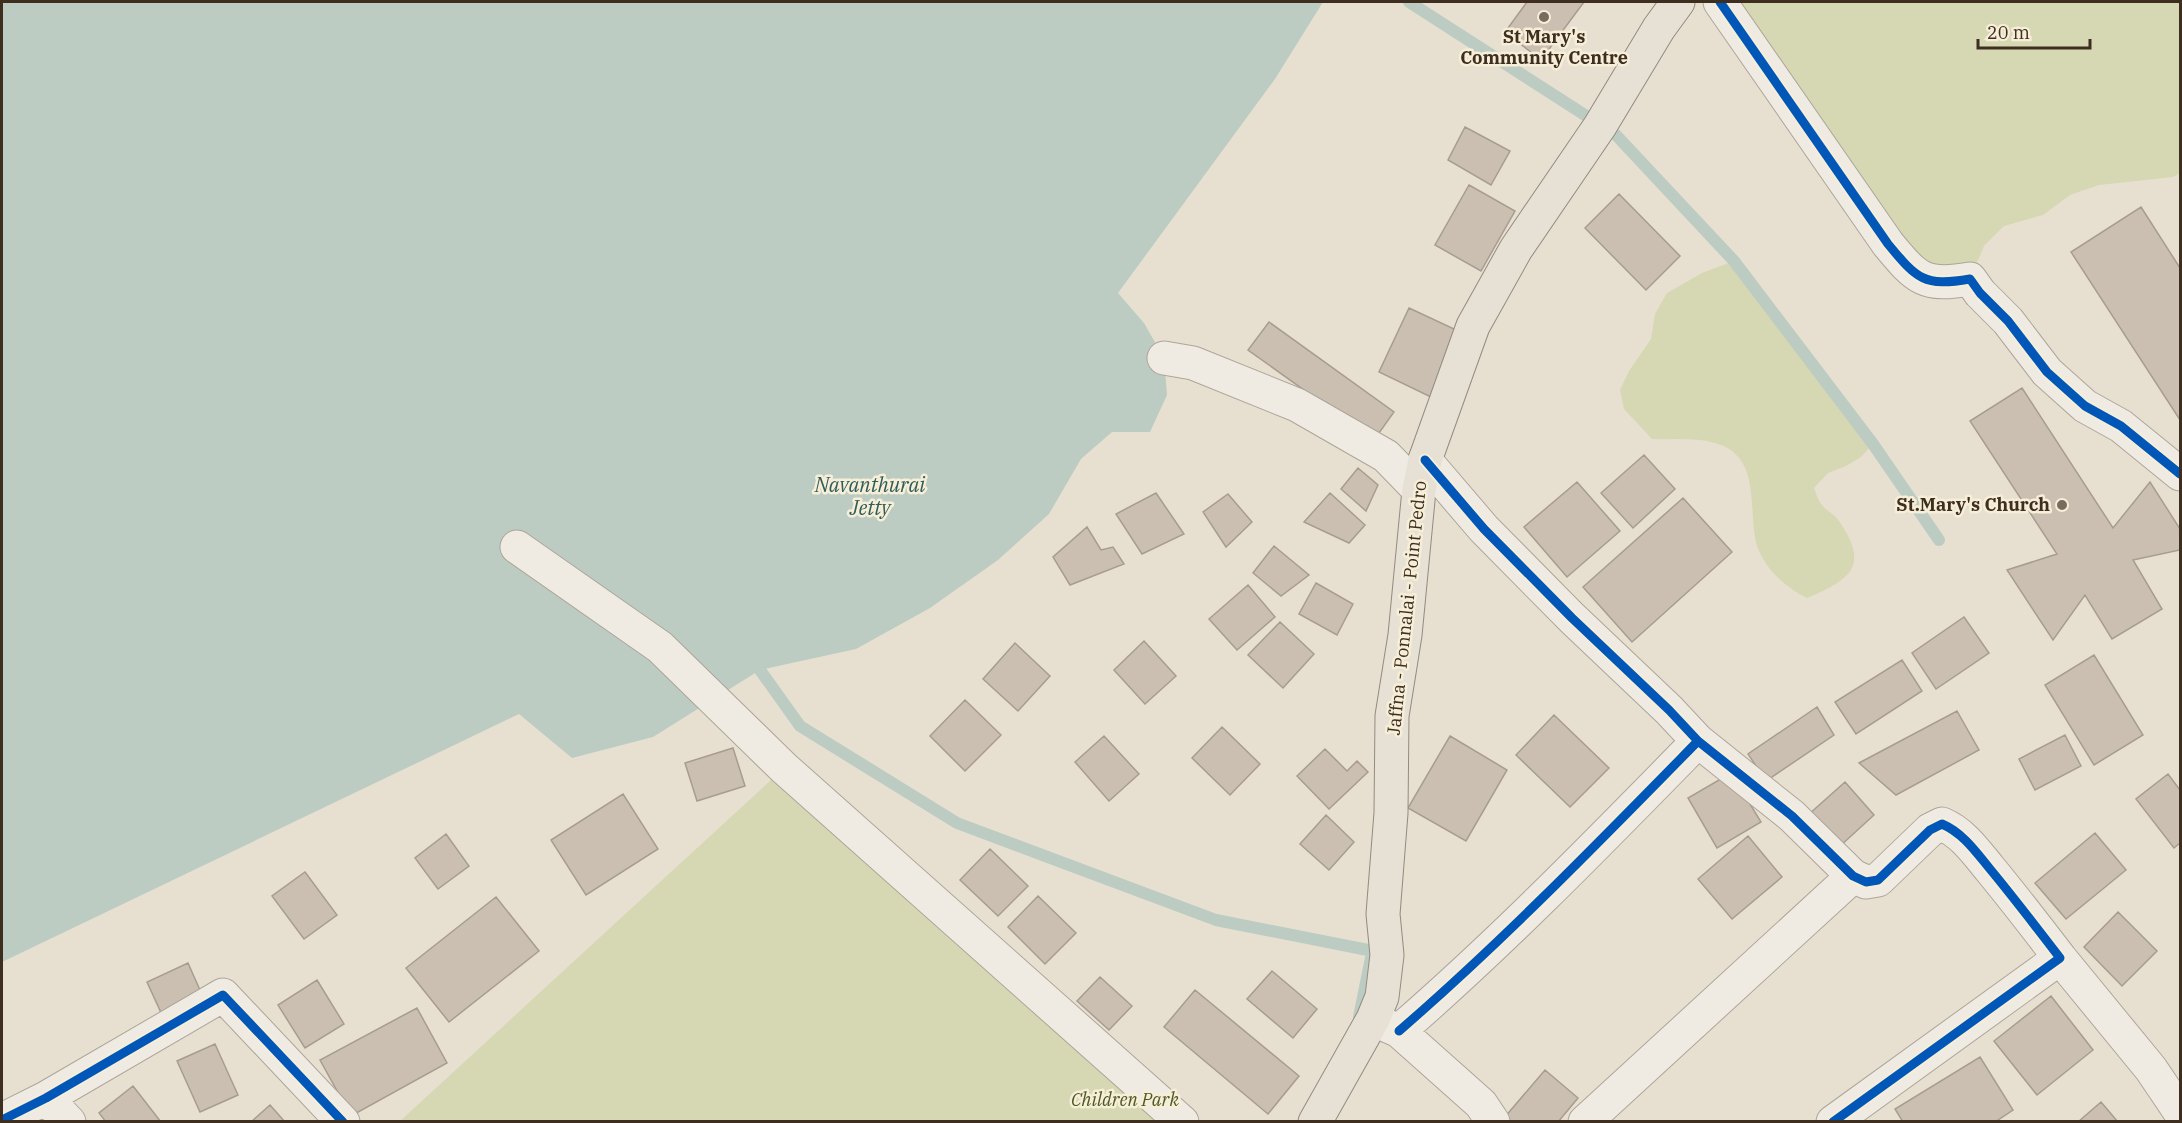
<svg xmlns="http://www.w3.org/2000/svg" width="2182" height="1123" viewBox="0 0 2182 1123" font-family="'IBM Plex Serif',serif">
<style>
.green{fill:#d6d7b3}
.water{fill:#bcccc2}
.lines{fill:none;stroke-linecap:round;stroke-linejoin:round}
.stream{stroke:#bcccc2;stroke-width:12}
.building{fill:#cbbfb2;stroke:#a89c90;stroke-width:1.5}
.minor-casing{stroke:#ada599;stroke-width:35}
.major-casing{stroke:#928b80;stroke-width:35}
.minor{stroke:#efebe3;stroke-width:33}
.major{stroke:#e6e1d4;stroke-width:33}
.cycleway-casing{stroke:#f7eed8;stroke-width:13}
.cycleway{stroke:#0057b8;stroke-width:9}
.poi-dot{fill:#786c5e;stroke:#f7eed8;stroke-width:2}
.labels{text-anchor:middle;stroke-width:5;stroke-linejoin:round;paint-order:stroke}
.poi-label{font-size:18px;font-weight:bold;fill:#3d2e20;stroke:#f7eed8}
.street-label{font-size:18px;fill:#3d2e20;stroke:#f7eed8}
.park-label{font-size:18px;font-style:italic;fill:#4d5a26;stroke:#f7eed8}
.water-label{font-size:20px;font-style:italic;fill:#2f5d5a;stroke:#f7eed8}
</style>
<rect width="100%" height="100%" fill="#e7e0d1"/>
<!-- green -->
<path class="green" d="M 1720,2 L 2180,2 L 2180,173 L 2173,177 L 2099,185 L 2070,195 L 2043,215 L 2004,226 L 1984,246 L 1970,279 L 1926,281 Z
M 1734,261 L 1873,444 L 1861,457 L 1846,466 L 1828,473 L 1814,488 C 1816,493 1818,501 1822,505 C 1826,511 1835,514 1839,521 C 1871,567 1849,580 1807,598 C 1786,588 1765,569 1757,546 C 1747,511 1763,456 1715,443 C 1694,437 1673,440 1652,439 L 1624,409 L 1620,390 L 1629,371 L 1651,339 L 1655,314 L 1667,293 L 1702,273 Z
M 784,768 L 1182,1122 L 399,1122 Z"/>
<!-- water -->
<path class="water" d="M 2,2 L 1323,2 L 1275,79 L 1118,293 L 1144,323 L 1164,358 L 1167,395 L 1150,432 L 1112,432 L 1081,459 L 1049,514 L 998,560 L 930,608 L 856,649 L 760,670 L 653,737 L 572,758 L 519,714 L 2,962 Z"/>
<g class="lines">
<!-- stream -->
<path class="stream" d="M 1409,2 L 1616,135 L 1734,261 L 1873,444 L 1939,540
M 760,670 L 800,726 L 957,823 L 1216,920 L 1378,952
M 1359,1017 L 1371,958"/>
</g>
<!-- building -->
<path class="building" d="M 1527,2 L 1584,2 L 1541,60 L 1505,32 Z
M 1465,127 L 1510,151 L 1491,185 L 1448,160 Z
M 1469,185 L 1515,211 L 1481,271 L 1435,245 Z
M 1619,194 L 1680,256 L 1646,290 L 1585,228 Z
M 2141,207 L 2180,268 L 2180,420 L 2071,252 Z
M 1409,308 L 1465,334 L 1435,399 L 1379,372 Z
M 1269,322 L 1394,412 L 1374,440 L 1248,350 Z
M 2022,388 L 2113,528 L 2150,482 L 2180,529 L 2180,550 L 2133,560 L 2162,609 L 2112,639 L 2085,595 L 2053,640 L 2007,570 L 2057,554 L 1970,421 Z
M 1644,455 L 1675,489 L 1633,528 L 1601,493 Z
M 1358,468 L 1378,485 L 1366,511 L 1341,489 Z
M 1577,482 L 1620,531 L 1567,577 L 1524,527 Z
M 1156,493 L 1184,534 L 1142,554 L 1116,514 Z
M 1330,493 L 1365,525 L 1349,543 L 1304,522 Z
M 1228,494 L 1252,522 L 1226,547 L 1203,512 Z
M 1683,498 L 1732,552 L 1632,642 L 1583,587 Z
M 1087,527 L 1101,550 L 1113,547 L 1124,564 L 1070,585 L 1053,557 Z
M 1274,546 L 1309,575 L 1281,596 L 1253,573 Z
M 1316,583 L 1353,604 L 1337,635 L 1299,614 Z
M 1248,585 L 1275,617 L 1237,650 L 1209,619 Z
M 1964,617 L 1989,653 L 1936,689 L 1912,653 Z
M 1280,622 L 1314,654 L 1283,688 L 1248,655 Z
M 1144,641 L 1176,676 L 1145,704 L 1114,670 Z
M 1015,643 L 1050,676 L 1018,711 L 983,679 Z
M 2094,655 L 2143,735 L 2094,765 L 2045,685 Z
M 1902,660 L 1922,691 L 1856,734 L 1835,702 Z
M 965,700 L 1001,735 L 965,771 L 930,736 Z
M 1817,707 L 1834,735 L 1766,781 L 1748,754 Z
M 1957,711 L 1979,750 L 1896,795 L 1859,763 Z
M 1554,715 L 1609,768 L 1570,807 L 1516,755 Z
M 1222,727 L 1260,764 L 1230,795 L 1192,758 Z
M 2065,735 L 2081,766 L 2035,790 L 2019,759 Z
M 1104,736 L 1139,774 L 1109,801 L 1075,762 Z
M 1450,736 L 1507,770 L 1466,841 L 1408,808 Z
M 733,748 L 745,786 L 697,801 L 685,763 Z
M 1325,749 L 1347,771 L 1357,761 L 1368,772 L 1329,809 L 1297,776 Z
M 1731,773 L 1761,822 L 1717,848 L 1688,798 Z
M 2168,774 L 2180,790 L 2180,843 L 2174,848 L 2136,799 Z
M 1845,782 L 1874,815 L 1839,847 L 1808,815 Z
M 623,794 L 658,849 L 586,895 L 551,840 Z
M 1326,815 L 1354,842 L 1329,870 L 1300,844 Z
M 2095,833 L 2126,870 L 2066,919 L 2035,883 Z
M 446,834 L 469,866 L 438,889 L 415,858 Z
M 1748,836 L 1782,877 L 1732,919 L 1698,879 Z
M 990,849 L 1028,886 L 998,916 L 960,880 Z
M 305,872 L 337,915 L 304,939 L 272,896 Z
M 1038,896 L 1076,933 L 1045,964 L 1008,927 Z
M 496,897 L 539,951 L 449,1022 L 406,968 Z
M 2118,912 L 2157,951 L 2122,986 L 2084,947 Z
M 188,963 L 204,999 L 163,1017 L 147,982 Z
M 1272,971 L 1317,1009 L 1293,1038 L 1247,999 Z
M 1100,977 L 1132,1006 L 1109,1030 L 1077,1001 Z
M 317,980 L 344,1024 L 305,1048 L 278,1005 Z
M 1195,990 L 1299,1076 L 1268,1114 L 1164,1027 Z
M 2051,996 L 2093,1050 L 2037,1095 L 1994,1041 Z
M 417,1008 L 447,1063 L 351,1116 L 320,1060 Z
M 215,1044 L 238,1095 L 200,1112 L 177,1061 Z
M 1980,1057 L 2013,1110 L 1995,1122 L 1903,1122 L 1895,1109 Z
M 1545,1070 L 1578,1098 L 1558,1122 L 1508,1122 L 1504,1118 Z
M 133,1086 L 161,1122 L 106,1122 L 99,1113 Z
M 2101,1102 L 2118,1122 L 2078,1122 Z
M 270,1105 L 285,1122 L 251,1122 Z"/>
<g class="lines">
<!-- minor casing -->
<g class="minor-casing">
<path id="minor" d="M 1720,2 L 1888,244 C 1917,279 1924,287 1970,279 L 1980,293 L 2008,321 L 2047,372 L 2085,406 L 2121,426 L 2180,474
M 1164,358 L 1193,363 L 1297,405 L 1386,456 L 1419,490
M 1425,460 L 1484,529 L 1572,618 L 1669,710 L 1698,741 L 1792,816 L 1853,876 L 1866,882 L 1878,880 L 1930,830 L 1942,824 C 1963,833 1976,852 1990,869 C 2014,898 2037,928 2060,958 L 1833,1122
M 517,547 L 660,647 L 784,768 L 1182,1122
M 2060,958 L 2151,1069 L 2180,1112
M 1381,1023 L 1399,1031 L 1481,1104 L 1493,1122
M 1399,1031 C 1504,940 1601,840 1698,741
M 46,1098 L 69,1122
M 2,1120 L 46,1098 L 223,995 L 343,1122
M 1585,1122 L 1853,876"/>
</g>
<!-- major casing -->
<g class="major-casing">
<path id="major" d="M 1315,1122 L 1373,1019 L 1382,997 L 1387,955 L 1383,914 L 1391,813 L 1392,716 L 1405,635 L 1419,490 L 1425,460 L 1473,326 L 1516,249 L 1600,126 L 1659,28 L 1678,2"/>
</g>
<!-- minor -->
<use href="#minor" class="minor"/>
<!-- major -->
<use href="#major" class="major"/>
<!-- cycleway casing -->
<g class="cycleway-casing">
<path id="cycleway" d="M 1720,2 L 1888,244 C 1917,279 1924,287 1970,279 L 1980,293 L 2008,321 L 2047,372 L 2085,406 L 2121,426 L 2180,474
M 1425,460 L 1484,529 L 1572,618 L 1669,710 L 1698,741 L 1792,816 L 1853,876 L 1866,882 L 1878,880 L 1930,830 L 1942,824 C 1963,833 1976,852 1990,869 C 2014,898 2037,928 2060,958 L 1833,1122
M 1399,1031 C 1504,940 1601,840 1698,741
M 2,1120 L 46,1098 L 223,995 L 343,1122"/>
</g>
<!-- cycleway -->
<use href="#cycleway" class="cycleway"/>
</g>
<!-- markers -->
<g class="poi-dot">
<circle cx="1544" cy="17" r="6"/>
<circle cx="2062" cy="505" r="6"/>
</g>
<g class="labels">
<!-- poi labels -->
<g class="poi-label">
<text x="1544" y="43">St Mary's<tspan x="1544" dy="21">Community Centre</tspan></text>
<text x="2050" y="511" text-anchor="end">St.Mary's Church</text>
</g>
<!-- street labels -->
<g class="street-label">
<text transform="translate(1407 608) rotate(-84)" y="6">Jaffna - Ponnalai - Point Pedro</text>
</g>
<!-- park labels -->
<g class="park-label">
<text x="1125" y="1106">Children Park</text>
</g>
<!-- water labels -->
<g class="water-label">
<text x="870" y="492">Navanthurai<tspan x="870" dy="23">Jetty</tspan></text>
</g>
</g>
<!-- border -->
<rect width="2182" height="1123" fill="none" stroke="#3d2e20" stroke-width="6"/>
<!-- scale -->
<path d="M1978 39v9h112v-9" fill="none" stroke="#3d2e20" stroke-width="3"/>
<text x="1987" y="39" font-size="18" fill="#3d2e20" stroke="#f7eed8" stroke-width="4.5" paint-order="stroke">20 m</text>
</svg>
